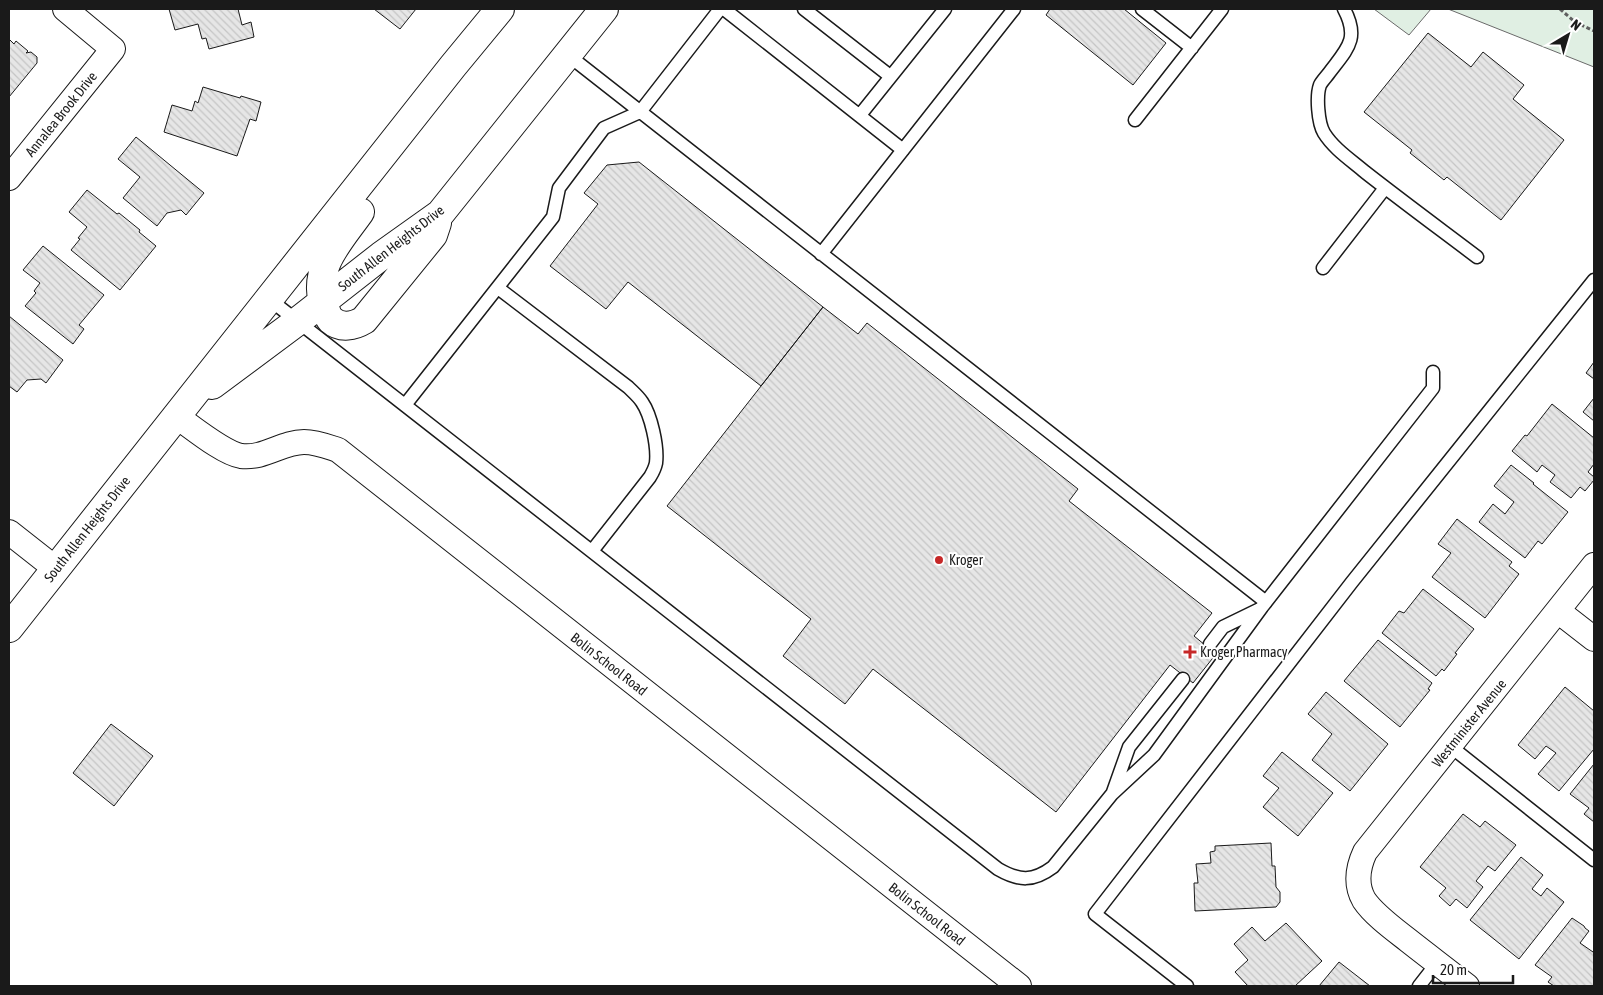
<svg xmlns="http://www.w3.org/2000/svg" width="1603" height="995" viewBox="0 0 1603 995" font-family="'Asap Condensed',sans-serif">
<style>
.park{fill:#e0efe3;stroke:#6a6a6a}
.building{fill:url(#building-back-hatch);stroke:#1a1a1a}
.lines{fill:none;stroke-linecap:round;stroke-linejoin:round}
.service-casing{stroke:#1a1a1a;stroke-width:15}
.minor-casing{stroke:#1a1a1a;stroke-width:26}
.secondary-casing{stroke:#1a1a1a;stroke-width:30}
.path{stroke:#5f5f5f;stroke-width:3;stroke-dasharray:4 2.5;stroke-linecap:butt}
.service{stroke:#fff;stroke-width:12}
.minor{stroke:#fff;stroke-width:24}
.secondary{stroke:#fff;stroke-width:28}
.poi-dot{fill:#c62828;stroke:#fff;stroke-width:2}
.labels{text-anchor:middle;stroke-width:4;stroke-linejoin:round;paint-order:stroke}
.street-label{font-size:14px;fill:#1a1a1a;stroke:#fff}
.poi-label{font-size:14px;fill:#1a1a1a;stroke:#fff;text-anchor:start}
</style>
<defs>
<pattern id="building-back-hatch" width="6" height="6" patternUnits="userSpaceOnUse" patternTransform="scale(1.25)"><rect width="6" height="6" fill="#e6e6e6"/><path d="M-1 5l2 2M0 0l6 6M5-1l2 2" fill="none" stroke="#c5c5c5"/></pattern>
</defs>
<rect width="100%" height="100%" fill="#fff"/>
<!-- park -->
<path class="park" d="M 1374,9 L 1431,9 L 1409,35 Z
M 1448,9 L 1594,9 L 1594,67 Z"/>
<!-- building -->
<path class="building" d="M 169,9 L 238,9 L 242,25 L 251,22 L 254,37 L 209,49 L 206,38 L 202,39 L 198,24 L 175,30 Z
M 374,9 L 416,9 L 400,29 Z
M 1050,9 L 1124,9 L 1166,43 L 1133,85 L 1046,15 Z
M 1428,33 L 1471,67 L 1483,52 L 1524,85 L 1513,99 L 1564,140 L 1501,220 L 1447,177 L 1444,180 L 1410,153 L 1412,150 L 1364,112 Z
M 9,39 L 14,44 L 16,41 L 28,51 L 26,53 L 31,52 L 37,57 L 37,63 L 9,97 Z
M 203,87 L 240,98 L 241,96 L 261,102 L 256,121 L 250,119 L 237,156 L 164,132 L 172,105 L 192,111 L 195,101 L 198,103 Z
M 136,137 L 204,193 L 186,215 L 181,210 L 167,213 L 157,226 L 123,198 L 140,177 L 118,159 Z
M 639,162 L 823,307 L 761,386 L 628,282 L 606,309 L 550,266 L 598,204 L 584,193 L 607,165 Z
M 87,190 L 117,214 L 119,213 L 140,230 L 139,232 L 156,246 L 120,290 L 71,250 L 80,239 L 78,238 L 87,227 L 69,212 Z
M 43,246 L 104,295 L 79,325 L 84,329 L 73,344 L 25,306 L 36,293 L 34,291 L 40,283 L 23,270 Z
M 823,307 L 858,334 L 867,323 L 1078,489 L 1069,501 L 1212,613 L 1194,636 L 1216,654 L 1193,683 L 1170,665 L 1056,812 L 873,669 L 845,704 L 783,656 L 811,619 L 667,506 Z
M 9,316 L 63,360 L 46,383 L 41,379 L 27,380 L 17,392 L 9,386 Z
M 1594,362 L 1594,379 L 1586,373 Z
M 1594,398 L 1594,421 L 1583,412 Z
M 1552,404 L 1594,438 L 1594,464 L 1588,472 L 1594,477 L 1594,480 L 1585,491 L 1580,487 L 1571,498 L 1550,482 L 1555,475 L 1542,465 L 1537,472 L 1512,451 L 1525,435 L 1527,436 Z
M 1511,465 L 1534,483 L 1533,484 L 1568,512 L 1542,544 L 1538,541 L 1525,558 L 1479,522 L 1493,504 L 1505,514 L 1514,502 L 1494,486 Z
M 1457,519 L 1512,562 L 1509,566 L 1519,574 L 1485,618 L 1432,577 L 1451,553 L 1438,544 Z
M 1423,589 L 1474,629 L 1455,653 L 1457,654 L 1444,671 L 1442,669 L 1436,676 L 1382,633 L 1399,611 L 1404,613 Z
M 1378,640 L 1432,683 L 1428,689 L 1430,690 L 1400,727 L 1344,681 Z
M 1565,687 L 1594,711 L 1594,749 L 1559,791 L 1538,774 L 1556,753 L 1546,746 L 1535,759 L 1518,745 Z
M 1326,692 L 1388,744 L 1350,791 L 1312,760 L 1332,734 L 1308,714 Z
M 111,724 L 153,756 L 114,806 L 73,773 Z
M 1282,752 L 1333,793 L 1298,836 L 1263,807 L 1279,788 L 1263,776 Z
M 1594,764 L 1594,822 L 1584,814 L 1589,808 L 1570,794 Z
M 1463,814 L 1480,827 L 1485,821 L 1516,845 L 1495,871 L 1488,866 L 1476,881 L 1483,887 L 1467,908 L 1456,899 L 1450,906 L 1439,896 L 1446,888 L 1420,867 Z
M 1271,843 L 1272,866 L 1275,866 L 1276,887 L 1280,892 L 1280,902 L 1276,907 L 1195,911 L 1194,883 L 1198,883 L 1196,864 L 1211,863 L 1210,852 L 1215,851 L 1215,846 Z
M 1521,857 L 1543,875 L 1532,889 L 1541,896 L 1547,888 L 1564,902 L 1519,959 L 1470,920 Z
M 1572,918 L 1584,926 L 1585,928 L 1589,931 L 1580,943 L 1593,952 L 1594,950 L 1594,986 L 1554,986 L 1548,982 L 1552,977 L 1535,965 Z
M 1286,923 L 1322,961 L 1295,986 L 1248,986 L 1235,972 L 1248,960 L 1234,944 L 1252,927 L 1265,941 Z
M 1339,962 L 1370,986 L 1319,986 Z"/>
<g class="lines">
<!-- service casing -->
<g class="service-casing">
<path id="service" d="M 724,9 L 903,150
M 804,9 L 890,76
M 1142,9 L 1192,48
M 1344,9 C 1360,39 1347,49 1329,73 C 1327,76 1322,81 1320,85 C 1316,96 1318,123 1324,133 C 1334,149 1351,160 1365,172 C 1402,201 1440,229 1477,257
M 568,55 L 1266,602
M 860,115 L 945,9
M 1135,120 L 1222,9
M 821,254 L 1014,9
M 1323,268 L 1385,188
M 498,288 L 628,387 C 633,392 638,396 642,402 C 651,415 658,446 656,463 C 655,468 653,472 650,477 L 592,551
M 269,299 L 998,869 C 1019,881 1033,882 1053,867 L 1112,794 L 1154,755 L 1262,607 L 1433,388 L 1433,372
M 405,405 L 553,217 L 559,188 L 604,128 L 640,112 L 720,9
M 1210,644 L 1223,627 L 1260,609
M 1450,746 L 1594,860
M 1113,792 L 1129,747 L 1183,679
M 1187,986 L 1095,914 L 1352,582 L 1594,280
M 1419,986 L 1437,963"/>
</g>
<!-- minor casing -->
<g class="minor-casing">
<path id="minor" d="M 9,178 L 113,49 L 65,9
M 176,416 C 192,427 223,453 241,456 C 264,459 282,442 304,442 C 316,442 326,446 338,450 L 1019,986
M 9,532 L 56,569
M 1558,611 L 1594,639
M 1467,986 C 1448,971 1428,956 1409,941 C 1395,930 1374,915 1364,900 C 1355,884 1358,867 1365,852 L 1594,565"/>
</g>
<!-- secondary casing -->
<g class="secondary-casing">
<path id="secondary" d="M 360,212 C 341,239 313,267 323,303 C 325,308 327,316 331,320 C 341,329 354,326 364,320 L 433,235 L 437,223
M 212,385 L 298,321 L 381,256 L 440,214 L 604,9
M 9,628 L 453,66 L 500,9"/>
</g>
<!-- path -->
<path class="path" d="M 1560,9 L 1575,22 L 1594,31"/>
<!-- service -->
<use href="#service" class="service"/>
<!-- minor -->
<use href="#minor" class="minor"/>
<!-- secondary -->
<use href="#secondary" class="secondary"/>
</g>
<!-- markers -->
<g class="poi-dot">
<circle cx="939" cy="560" r="5"/>
<path d="M1187.5 644.5h5v5h5v5h-5v5h-5v-5h-5v-5h5z"/>
</g>
<g class="labels">
<!-- street labels -->
<g class="street-label">
<text transform="translate(61 114) rotate(-51)" y="5">Annalea Brook Drive</text>
<text transform="translate(391 248) rotate(-38)" y="5">South Allen Heights Drive</text>
<text transform="translate(87 529) rotate(-52)" y="5">South Allen Heights Drive</text>
<text transform="translate(609 664) rotate(38)" y="5">Bolin School Road</text>
<text transform="translate(1469 723) rotate(-51)" y="5">Westminister Avenue</text>
<text transform="translate(927 914) rotate(38)" y="5">Bolin School Road</text>
</g>
<!-- poi labels -->
<g class="poi-label">
<text x="949" y="565">Kroger</text>
<text x="1200" y="657">Kroger Pharmacy</text>
</g>
</g>
<!-- border -->
<rect width="1603" height="995" fill="none" stroke="#1a1a1a" stroke-width="20"/>
<!-- north arrow -->
<g transform="translate(1568 35) rotate(38)" stroke="#ffffff" stroke-width="4" paint-order="stroke">
<path d="M0-4L9 19L0 12L-9 19Z" fill="#1a1a1a"/>
<text y="-8" font-size="14" font-weight="bold" text-anchor="middle" fill="#1a1a1a">N</text>
</g>
<!-- scale -->
<path d="M1433 975v8h80v-8" fill="none" stroke="#1a1a1a" stroke-width="2.5"/>
<text x="1440" y="975" font-size="15" fill="#1a1a1a" stroke="#ffffff" stroke-width="4" paint-order="stroke">20 m</text>
</svg>
